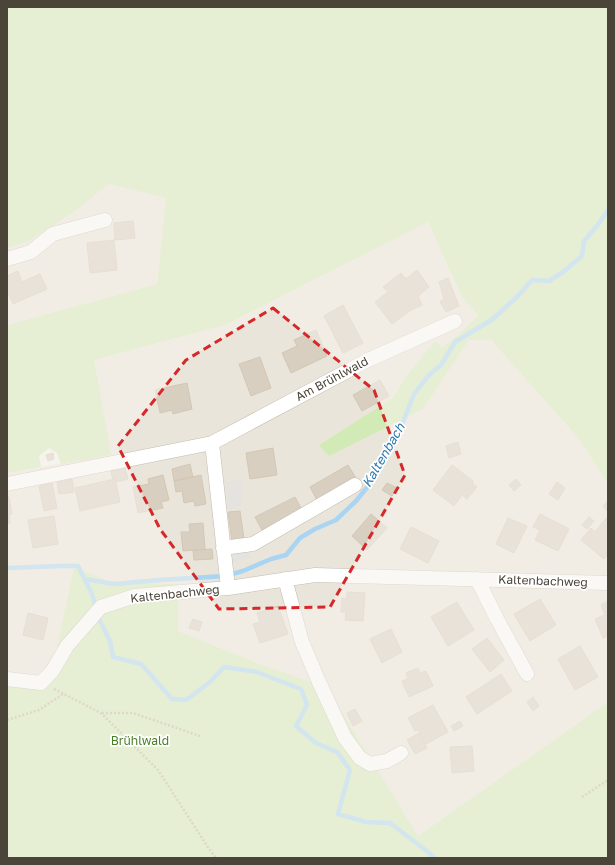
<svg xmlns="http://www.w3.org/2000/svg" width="615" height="865" viewBox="0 0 615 865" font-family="'Golos Text',sans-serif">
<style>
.residential{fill:#eae5da}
.green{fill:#d2eab5}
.parking{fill:#e5e3e0}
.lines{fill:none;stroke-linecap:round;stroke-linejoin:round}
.stream{stroke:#a9d4f2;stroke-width:4.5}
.building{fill:#d8cfc1;stroke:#d3c7b4}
.minor-casing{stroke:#c2bbae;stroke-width:15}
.path{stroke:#c4b79f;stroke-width:2.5;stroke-dasharray:2 2;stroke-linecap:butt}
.minor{stroke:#fff;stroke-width:14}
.marked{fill:none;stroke:#d62828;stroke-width:3;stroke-dasharray:8 5;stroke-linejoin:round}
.labels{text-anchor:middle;stroke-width:3.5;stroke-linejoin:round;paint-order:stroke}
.street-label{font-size:12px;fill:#4b4439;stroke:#fff}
.park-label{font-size:12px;fill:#4a7f2a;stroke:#fff}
.water-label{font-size:13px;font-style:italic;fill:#2e7ab2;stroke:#fff}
</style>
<rect width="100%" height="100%" fill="#f6f3ec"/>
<!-- residential -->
<path class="residential" d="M 109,184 L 166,198 L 157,284 L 7,325 L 7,248 L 27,242 L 71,214 Z
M 428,222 L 462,297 L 478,314 L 458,335 L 442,349 L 435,342 L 404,379 L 394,397 L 319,445 L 423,409 L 469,340 L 491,340 L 580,440 L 608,484 L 608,702 L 418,836 L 327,689 L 257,663 L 178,631 L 178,584 L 111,582 L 74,567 L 55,656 L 35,689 L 7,686 L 7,473 L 110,455 L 94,360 L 225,325 Z"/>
<!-- green -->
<path class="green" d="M 7,7 L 608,7 L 608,484 L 580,440 L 491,340 L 469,340 L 423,409 L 329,456 L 319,445 L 394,397 L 404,379 L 435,341 L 442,348 L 458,335 L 478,315 L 462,297 L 428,222 L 225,325 L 94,360 L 111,455 L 61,464 L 57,453 L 49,448 L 39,456 L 41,467 L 7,473 L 7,325 L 157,284 L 166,198 L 109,184 L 71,214 L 27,242 L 7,248 Z
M 74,567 L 111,582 L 178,584 L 178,631 L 257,663 L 327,688 L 418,836 L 608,702 L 608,858 L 7,858 L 7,686 L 35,689 L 55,656 Z"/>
<!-- parking -->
<path class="parking" d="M 241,480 L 242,505 L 229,510 L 224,482 Z
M 247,546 L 251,558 L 233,563 L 231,548 Z"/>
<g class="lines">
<!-- stream -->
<path class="stream" d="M 7,568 L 61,566 L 78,566 L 92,594 L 99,619 L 110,641 L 113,657 L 141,664 L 172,699 L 186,700 L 210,682 L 224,667 L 257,672 L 301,689 L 307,705 L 296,726 L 316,743 L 337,752 L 350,770 L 338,814 L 366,822 L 390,823 L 428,852 L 435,858
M 85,579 L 114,584 L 160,580 L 225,576 L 243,571 L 271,559 L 286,555 L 300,538 L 315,529 L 336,520 L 356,501 L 369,485 L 385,455 L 400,430 L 414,394 L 429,375 L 441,365 L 455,342 L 493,319 L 517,297 L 532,280 L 549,281 L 563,272 L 582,256 L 584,241 L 597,226 L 608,210"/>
</g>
<!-- building -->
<path class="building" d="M 133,221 L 135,238 L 115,240 L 114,223 Z
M 114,240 L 117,270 L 90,273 L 87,243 Z
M 417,270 L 429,287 L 418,296 L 422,305 L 411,310 L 392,324 L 375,302 L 388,292 L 383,287 L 401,273 L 406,279 Z
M 18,271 L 22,282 L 40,274 L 47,289 L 13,304 L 7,291 L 7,276 Z
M 448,278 L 459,306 L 446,312 L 440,302 L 444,299 L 439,282 Z
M 343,305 L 363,343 L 343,353 L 324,316 Z
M 316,330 L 327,356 L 291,373 L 282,353 L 297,346 L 294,340 Z
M 260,357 L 271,388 L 251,396 L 239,364 Z
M 380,380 L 389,396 L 362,411 L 353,395 Z
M 187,383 L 192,409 L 173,414 L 172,410 L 160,413 L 155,390 Z
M 458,442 L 461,454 L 449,458 L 446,446 Z
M 273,448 L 277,475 L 250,479 L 246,453 Z
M 53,453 L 54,459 L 48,461 L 46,455 Z
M 190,464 L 193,477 L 174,481 L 172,469 Z
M 348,465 L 356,478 L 317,500 L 310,487 Z
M 452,465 L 473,481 L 472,483 L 477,487 L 467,499 L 462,495 L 454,506 L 433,490 Z
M 125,468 L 128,479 L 116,482 L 115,479 L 113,480 L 111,471 Z
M 163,475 L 169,500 L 161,502 L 163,508 L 138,513 L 133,487 L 149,484 L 148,479 Z
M 201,475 L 206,504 L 195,506 L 194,501 L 184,503 L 182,491 L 176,492 L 174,481 Z
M 72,479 L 74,492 L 59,494 L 57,482 Z
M 115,479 L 120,502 L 80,511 L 75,488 Z
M 516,479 L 521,485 L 514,491 L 509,485 Z
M 557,482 L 565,488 L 558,500 L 549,494 Z
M 52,483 L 57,508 L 44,511 L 39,486 Z
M 387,483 L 397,488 L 392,496 L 382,490 Z
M 7,497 L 9,497 L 12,514 L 9,515 L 10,523 L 7,524 Z
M 295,497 L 302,510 L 262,530 L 255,517 Z
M 608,501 L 608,512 L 603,506 Z
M 240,511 L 244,539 L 232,541 L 228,512 Z
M 371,514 L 387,528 L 367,550 L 352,536 Z
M 540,514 L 569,529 L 558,551 L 535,540 L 540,530 L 533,527 Z
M 54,516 L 58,544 L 33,548 L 28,520 Z
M 589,517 L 594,521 L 587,529 L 582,525 Z
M 508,518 L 527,526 L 514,553 L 496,544 Z
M 606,518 L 608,520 L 608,554 L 604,559 L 581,540 L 591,528 L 595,532 Z
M 203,523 L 205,549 L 183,551 L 181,532 L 190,532 L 189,524 Z
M 411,527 L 439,541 L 428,563 L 400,549 Z
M 212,549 L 213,559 L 194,560 L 193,550 Z
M 347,592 L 365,593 L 363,621 L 345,620 L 346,612 L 341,612 L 342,598 L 347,599 Z
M 540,599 L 556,625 L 530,641 L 514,614 Z
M 608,601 L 608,636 L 603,638 L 595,619 L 605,615 L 601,605 Z
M 457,602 L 474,630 L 448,646 L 431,617 Z
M 278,606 L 288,634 L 260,643 L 253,624 L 260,622 L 257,613 Z
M 28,613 L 48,618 L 43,640 L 23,635 Z
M 193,619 L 202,622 L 199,631 L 189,628 Z
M 391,629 L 402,652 L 382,663 L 370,639 Z
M 487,638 L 504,660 L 490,672 L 472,649 Z
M 580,646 L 598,677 L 575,690 L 558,659 Z
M 418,668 L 420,673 L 426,671 L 433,686 L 409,697 L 402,681 L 408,679 L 406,673 Z
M 501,674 L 512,691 L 477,714 L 466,697 Z
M 533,697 L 539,706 L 533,711 L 527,702 Z
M 433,705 L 448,732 L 426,744 L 418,730 L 415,731 L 408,718 Z
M 355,709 L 362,721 L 353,726 L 347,713 Z
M 460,721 L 463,726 L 454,731 L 451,726 Z
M 419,733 L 427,748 L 415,754 L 407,740 Z
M 472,746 L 474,771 L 452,773 L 450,747 Z"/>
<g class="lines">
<!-- minor casing -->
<g class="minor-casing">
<path id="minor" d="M 7,259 L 31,252 L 53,234 L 105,220
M 212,443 L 228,588
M 7,484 L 212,443 L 368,360 L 455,321
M 223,548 L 253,544 L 355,485
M 285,579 L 302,642 L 319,682 L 345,738 L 360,758 L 370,764 L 387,761 L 401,753
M 477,579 L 497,619 L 527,674
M 7,679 L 41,683 L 53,670 L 67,646 L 101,607 L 135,596 L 228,588 L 315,575 L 608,583"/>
</g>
<!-- path -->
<path class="path" d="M 54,689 L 101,713 L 158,770 L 209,849 L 216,858
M 102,713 L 133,713 L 200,736
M 7,720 L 39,710 L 63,694
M 582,797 L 608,780"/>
<!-- minor -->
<use href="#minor" class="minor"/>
</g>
<!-- marked area -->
<path d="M0 0H615V865H0ZM 273,308 L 374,390 L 405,475 L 330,607 L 219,609 L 160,529 L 118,446 L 186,360 Z" fill="#f6f3ec" fill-opacity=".55" fill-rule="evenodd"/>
<path class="marked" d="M 273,308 L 374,390 L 405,475 L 330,607 L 219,609 L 160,529 L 118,446 L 186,360 Z"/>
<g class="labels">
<!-- street labels -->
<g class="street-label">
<text transform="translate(332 379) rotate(-28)" y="4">Am Brühlwald</text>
<text transform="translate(543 581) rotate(2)" y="4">Kaltenbachweg</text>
<text transform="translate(175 594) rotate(-6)" y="4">Kaltenbachweg</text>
</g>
<!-- park labels -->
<g class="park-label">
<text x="140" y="745">Brühlwald</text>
</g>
<!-- water labels -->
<g class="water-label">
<text transform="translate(383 455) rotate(-60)" y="5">Kaltenbach</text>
</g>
</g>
<!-- border -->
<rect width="615" height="865" fill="none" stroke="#4b4439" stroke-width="16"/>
</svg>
